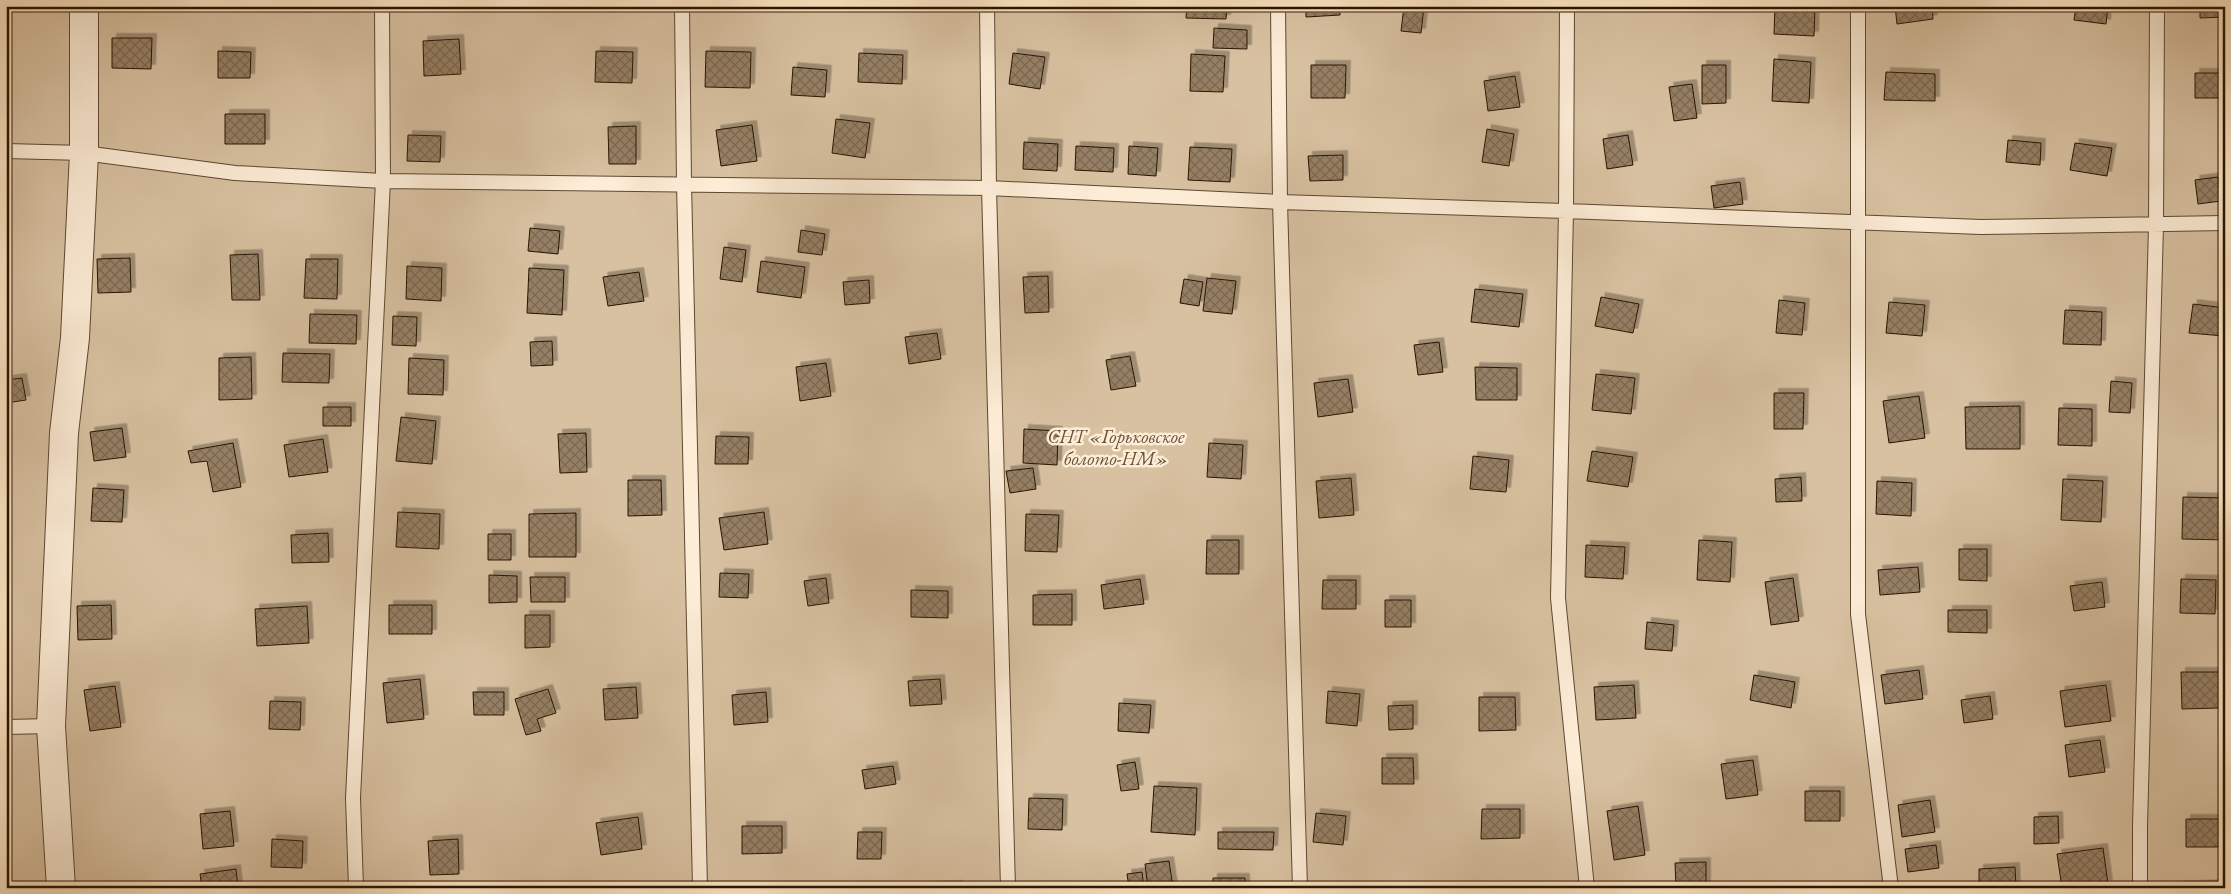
<svg xmlns="http://www.w3.org/2000/svg" width="2231" height="894" viewBox="0 0 2231 894" font-family="'EB Garamond',serif">
<style>
.green{fill:#d8c1a1;stroke:#806a50}
.building{fill:url(#building-cross-hatch);stroke:#281400;filter:url(#shadow)}
.lines{fill:none;stroke-linecap:round;stroke-linejoin:round}
.lane-casing{stroke:#5d4830;stroke-width:16}
.street-casing{stroke:#5d4830;stroke-width:30}
.lane{stroke:#fdedd7;stroke-width:14}
.street{stroke:#fdedd7;stroke-width:28}
.labels{text-anchor:middle;stroke-width:5;stroke-linejoin:round;paint-order:stroke}
.park-label{font-size:19px;font-style:italic;fill:#665138;stroke:#fdedd7}
</style>
<defs>
<pattern id="building-cross-hatch" width="8" height="8" patternUnits="userSpaceOnUse" patternTransform="scale(1.25)"><rect width="8" height="8" fill="#968065"/><path d="M0 0l8 8M0 8l8-8" fill="none" stroke="#7a6851"/></pattern>
<filter id="shadow"><feDropShadow dx="4.5" dy="-4.5" stdDeviation="0" flood-color="#0004"/></filter>
</defs>
<rect width="100%" height="100%" fill="#fce4c2"/>
<filter id="stains"><feTurbulence type="fractalNoise" baseFrequency=".004" numOctaves="4"/><feColorMatrix values="0 0 0 0 .2 0 0 0 0 .09 0 0 0 0 .02 0 0 0 .5 -.17"/></filter>
<radialGradient id="worn" r=".72"><stop offset=".6" stop-color="#630" stop-opacity="0"/><stop offset="1" stop-color="#630" stop-opacity=".3"/></radialGradient>
<!-- green -->
<path class="green" d="M 6,6 L 2225,6 L 2225,888 L 6,888 Z"/>
<!-- building -->
<path class="building" d="M 305,6 L 340,6 L 341,10 L 305,12 Z
M 1187,6 L 1227,6 L 1226,19 L 1186,18 Z
M 1306,6 L 1340,6 L 1340,15 L 1306,17 Z
M 1404,6 L 1424,6 L 1421,33 L 1401,31 Z
M 1775,6 L 1815,6 L 1814,36 L 1774,34 Z
M 1895,6 L 1932,6 L 1933,19 L 1897,24 Z
M 2076,6 L 2108,6 L 2106,24 L 2074,20 Z
M 2200,6 L 2225,6 L 2225,17 L 2200,18 Z
M 1214,28 L 1247,30 L 1247,49 L 1213,48 Z
M 112,38 L 152,38 L 151,69 L 112,68 Z
M 459,39 L 461,74 L 424,76 L 423,41 Z
M 218,51 L 251,52 L 250,78 L 218,78 Z
M 596,51 L 633,52 L 632,83 L 595,82 Z
M 706,51 L 751,52 L 750,88 L 705,87 Z
M 859,53 L 903,55 L 902,84 L 858,82 Z
M 1013,53 L 1045,57 L 1040,89 L 1009,84 Z
M 1191,54 L 1225,56 L 1223,92 L 1190,91 Z
M 1774,59 L 1811,62 L 1809,103 L 1772,101 Z
M 1311,65 L 1346,65 L 1345,98 L 1311,98 Z
M 1702,65 L 1726,65 L 1726,103 L 1702,104 Z
M 793,67 L 827,70 L 825,97 L 791,95 Z
M 1886,72 L 1935,74 L 1935,101 L 1884,100 Z
M 2195,73 L 2225,73 L 2225,98 L 2195,98 Z
M 1515,76 L 1520,107 L 1488,111 L 1484,81 Z
M 1692,84 L 1697,118 L 1674,121 L 1669,87 Z
M 225,114 L 265,114 L 265,144 L 225,144 Z
M 836,119 L 870,123 L 865,158 L 832,153 Z
M 752,125 L 757,161 L 721,166 L 716,130 Z
M 636,126 L 636,164 L 609,164 L 608,127 Z
M 1487,129 L 1514,134 L 1509,166 L 1482,162 Z
M 408,135 L 441,136 L 440,162 L 407,161 Z
M 1628,135 L 1633,165 L 1607,169 L 1603,139 Z
M 2008,140 L 2041,143 L 2040,165 L 2006,162 Z
M 1024,142 L 1058,144 L 1057,171 L 1023,169 Z
M 2075,143 L 2112,148 L 2107,176 L 2070,170 Z
M 1076,146 L 1114,148 L 1113,172 L 1075,170 Z
M 1129,146 L 1158,148 L 1156,176 L 1128,174 Z
M 1190,147 L 1232,149 L 1230,182 L 1188,180 Z
M 1343,155 L 1343,180 L 1310,181 L 1308,156 Z
M 2218,177 L 2221,201 L 2198,204 L 2195,180 Z
M 1740,182 L 1743,204 L 1714,208 L 1711,186 Z
M 530,228 L 560,231 L 558,254 L 528,251 Z
M 801,230 L 825,234 L 822,255 L 798,252 Z
M 724,247 L 746,250 L 742,282 L 720,279 Z
M 258,254 L 260,300 L 232,300 L 230,255 Z
M 130,258 L 131,292 L 98,293 L 97,259 Z
M 306,259 L 338,259 L 337,299 L 304,298 Z
M 761,261 L 805,267 L 801,298 L 757,292 Z
M 407,266 L 442,268 L 441,301 L 406,299 Z
M 529,268 L 564,270 L 562,315 L 527,313 Z
M 639,272 L 644,301 L 608,306 L 603,277 Z
M 1048,276 L 1049,312 L 1025,313 L 1023,277 Z
M 1207,278 L 1236,281 L 1232,314 L 1203,311 Z
M 1184,279 L 1203,282 L 1199,306 L 1180,303 Z
M 869,280 L 870,303 L 845,305 L 843,282 Z
M 1475,289 L 1523,294 L 1519,327 L 1471,322 Z
M 1601,297 L 1639,304 L 1633,333 L 1595,326 Z
M 1779,300 L 1805,303 L 1802,335 L 1776,333 Z
M 1889,302 L 1925,305 L 1922,336 L 1886,333 Z
M 2193,304 L 2225,308 L 2224,336 L 2189,333 Z
M 2065,310 L 2102,312 L 2101,345 L 2063,344 Z
M 310,314 L 357,315 L 356,344 L 309,343 Z
M 393,316 L 417,317 L 416,346 L 392,345 Z
M 937,333 L 941,359 L 909,364 L 905,337 Z
M 552,341 L 553,365 L 531,366 L 530,342 Z
M 1439,342 L 1443,372 L 1418,375 L 1414,345 Z
M 283,353 L 330,354 L 329,383 L 282,382 Z
M 1130,356 L 1136,386 L 1111,390 L 1106,360 Z
M 251,357 L 252,399 L 219,400 L 219,358 Z
M 409,358 L 444,360 L 443,395 L 408,394 Z
M 826,363 L 831,396 L 800,401 L 796,367 Z
M 1475,367 L 1517,368 L 1517,400 L 1476,400 Z
M 1596,374 L 1635,378 L 1631,414 L 1592,410 Z
M 22,378 L 26,400 L 6,403 L 6,380 Z
M 1348,379 L 1353,412 L 1318,417 L 1314,383 Z
M 2111,381 L 2132,383 L 2130,413 L 2109,412 Z
M 1774,393 L 1804,393 L 1803,429 L 1774,429 Z
M 1919,396 L 1925,438 L 1889,443 L 1883,401 Z
M 2020,406 L 2020,449 L 1966,449 L 1965,407 Z
M 323,407 L 351,407 L 351,426 L 323,426 Z
M 2059,408 L 2092,409 L 2092,446 L 2058,445 Z
M 401,417 L 436,421 L 432,464 L 396,461 Z
M 122,428 L 126,457 L 94,461 L 90,432 Z
M 1024,429 L 1058,431 L 1057,465 L 1023,463 Z
M 586,433 L 587,472 L 560,473 L 558,434 Z
M 716,436 L 749,437 L 748,464 L 715,464 Z
M 323,439 L 328,472 L 289,477 L 284,445 Z
M 233,443 L 241,487 L 213,492 L 207,461 L 191,463 L 188,451 Z
M 1209,443 L 1243,445 L 1241,479 L 1207,477 Z
M 1592,451 L 1633,457 L 1628,487 L 1587,481 Z
M 1473,456 L 1509,460 L 1506,492 L 1470,489 Z
M 1033,468 L 1036,489 L 1010,493 L 1006,471 Z
M 1801,477 L 1802,501 L 1776,502 L 1775,479 Z
M 1351,478 L 1354,515 L 1319,518 L 1316,481 Z
M 2063,479 L 2103,481 L 2101,522 L 2061,520 Z
M 628,480 L 661,480 L 662,515 L 628,516 Z
M 1877,481 L 1912,483 L 1911,516 L 1876,514 Z
M 93,488 L 124,490 L 122,522 L 91,521 Z
M 2183,497 L 2225,498 L 2225,540 L 2182,539 Z
M 398,512 L 440,514 L 439,549 L 396,547 Z
M 764,512 L 768,544 L 724,550 L 719,518 Z
M 576,513 L 576,557 L 529,557 L 529,514 Z
M 1026,514 L 1059,515 L 1057,552 L 1025,551 Z
M 328,533 L 329,562 L 292,563 L 291,535 Z
M 488,534 L 511,534 L 511,560 L 488,560 Z
M 1207,540 L 1239,540 L 1239,574 L 1206,574 Z
M 1699,540 L 1732,542 L 1730,582 L 1697,580 Z
M 1586,545 L 1625,547 L 1623,579 L 1585,577 Z
M 1959,549 L 1987,549 L 1987,581 L 1959,580 Z
M 1918,567 L 1920,592 L 1880,595 L 1878,570 Z
M 720,573 L 749,574 L 748,598 L 719,597 Z
M 489,575 L 517,576 L 517,602 L 489,603 Z
M 530,577 L 565,577 L 565,602 L 531,602 Z
M 826,578 L 829,603 L 808,606 L 804,581 Z
M 1793,578 L 1799,621 L 1771,625 L 1765,582 Z
M 1140,579 L 1144,604 L 1104,609 L 1101,585 Z
M 2181,579 L 2216,580 L 2215,614 L 2180,613 Z
M 1323,580 L 1356,580 L 1356,609 L 1322,609 Z
M 2102,582 L 2105,607 L 2074,611 L 2070,586 Z
M 911,590 L 948,591 L 948,618 L 911,617 Z
M 1072,594 L 1072,625 L 1033,625 L 1033,595 Z
M 1385,600 L 1411,600 L 1411,627 L 1385,627 Z
M 111,605 L 112,639 L 78,640 L 77,606 Z
M 389,605 L 432,605 L 432,634 L 389,634 Z
M 307,606 L 309,643 L 257,646 L 255,609 Z
M 1948,610 L 1987,610 L 1987,633 L 1948,632 Z
M 525,615 L 550,615 L 550,647 L 525,648 Z
M 1647,622 L 1674,625 L 1672,651 L 1645,649 Z
M 1919,670 L 1923,699 L 1885,704 L 1881,675 Z
M 2181,672 L 2220,672 L 2220,708 L 2182,709 Z
M 1754,675 L 1795,682 L 1791,708 L 1750,700 Z
M 420,679 L 424,719 L 387,723 L 383,683 Z
M 940,679 L 942,704 L 910,706 L 908,681 Z
M 1634,685 L 1636,718 L 1596,720 L 1594,687 Z
M 2106,685 L 2111,721 L 2065,727 L 2060,691 Z
M 115,686 L 121,727 L 90,731 L 84,690 Z
M 636,687 L 638,718 L 605,720 L 603,689 Z
M 548,689 L 556,713 L 537,719 L 541,731 L 526,735 L 515,699 Z
M 1328,691 L 1360,694 L 1357,726 L 1326,723 Z
M 473,692 L 504,692 L 504,715 L 474,715 Z
M 766,692 L 768,722 L 734,725 L 732,695 Z
M 1990,696 L 1993,719 L 1964,723 L 1961,700 Z
M 1479,697 L 1515,697 L 1516,730 L 1479,731 Z
M 270,701 L 301,702 L 300,730 L 269,729 Z
M 1119,703 L 1151,705 L 1149,733 L 1118,731 Z
M 1413,705 L 1413,729 L 1389,730 L 1388,706 Z
M 2100,740 L 2105,772 L 2069,777 L 2065,745 Z
M 1382,758 L 1413,758 L 1414,784 L 1382,784 Z
M 1753,760 L 1758,795 L 1726,799 L 1721,764 Z
M 1135,762 L 1139,789 L 1121,791 L 1117,765 Z
M 893,766 L 896,784 L 865,789 L 862,770 Z
M 1154,786 L 1197,788 L 1195,835 L 1151,832 Z
M 1805,791 L 1840,791 L 1840,821 L 1805,821 Z
M 1029,798 L 1063,799 L 1062,830 L 1028,829 Z
M 1930,800 L 1935,832 L 1902,837 L 1898,805 Z
M 1638,806 L 1645,855 L 1614,860 L 1607,811 Z
M 1482,809 L 1520,809 L 1520,838 L 1481,839 Z
M 230,811 L 234,846 L 203,849 L 200,814 Z
M 1316,813 L 1346,816 L 1343,845 L 1313,842 Z
M 2058,816 L 2059,843 L 2034,844 L 2034,817 Z
M 638,817 L 642,849 L 601,855 L 596,823 Z
M 2186,819 L 2220,819 L 2220,847 L 2186,847 Z
M 742,826 L 782,826 L 782,853 L 742,854 Z
M 858,832 L 882,832 L 881,859 L 857,859 Z
M 1218,832 L 1274,832 L 1273,850 L 1218,849 Z
M 272,839 L 303,841 L 302,868 L 271,867 Z
M 458,839 L 459,874 L 430,875 L 428,841 Z
M 1936,845 L 1939,868 L 1908,872 L 1905,849 Z
M 2103,848 L 2108,884 L 2082,888 L 2062,888 L 2057,854 Z
M 1169,861 L 1173,888 L 1148,888 L 1145,864 Z
M 1706,862 L 1706,887 L 1676,888 L 1675,863 Z
M 2015,867 L 2016,888 L 1979,888 L 1979,869 Z
M 236,869 L 238,888 L 202,888 L 200,874 Z
M 1142,872 L 1144,888 L 1129,888 L 1127,874 Z
M 1213,878 L 1245,878 L 1245,888 L 1213,888 Z
M 2218,884 L 2219,888 L 2179,888 L 2179,886 Z
M 958,885 L 958,888 L 918,888 L 918,887 Z"/>
<g class="lines">
<!-- lane casing -->
<g class="lane-casing">
<path id="lane" d="M 682,6 L 684,183 L 700,888
M 987,6 L 989,188 L 1008,888
M 1278,6 L 1280,202 L 1300,888
M 1567,6 L 1566,211 L 1558,598 L 1587,888
M 1858,6 L 1858,614 L 1891,888
M 6,151 L 84,153 L 235,173 L 383,181 L 989,188 L 1280,202 L 1566,211 L 1981,227 L 2225,223
M 6,727 L 51,726
M 356,888 L 353,798 L 383,181 L 382,6
M 2140,888 L 2140,826 L 2156,226 L 2157,6"/>
</g>
<!-- street casing -->
<g class="street-casing">
<path id="street" d="M 61,888 L 51,726 L 64,433 L 75,338 L 84,153 L 84,6"/>
</g>
<!-- lane -->
<use href="#lane" class="lane"/>
<!-- street -->
<use href="#street" class="street"/>
</g>
<g class="labels">
<!-- park labels -->
<g class="park-label">
<text x="1116" y="443">СНТ «Горьковское<tspan x="1116" dy="22">болото-НМ»</tspan></text>
</g>
</g>
<!-- margin -->
<rect width="2231" height="894" fill="none" stroke="#fce4c2" stroke-width="25"/>
<rect x="8" y="8" width="2216" height="879" fill="none" stroke="#281400" stroke-width="2.5"/>
<rect x="12" y="12" width="2206" height="869" fill="none" stroke="#281400"/>
<rect width="100%" height="100%" filter="url(#stains)"/>
<rect width="100%" height="100%" fill="url(#worn)"/>
</svg>
